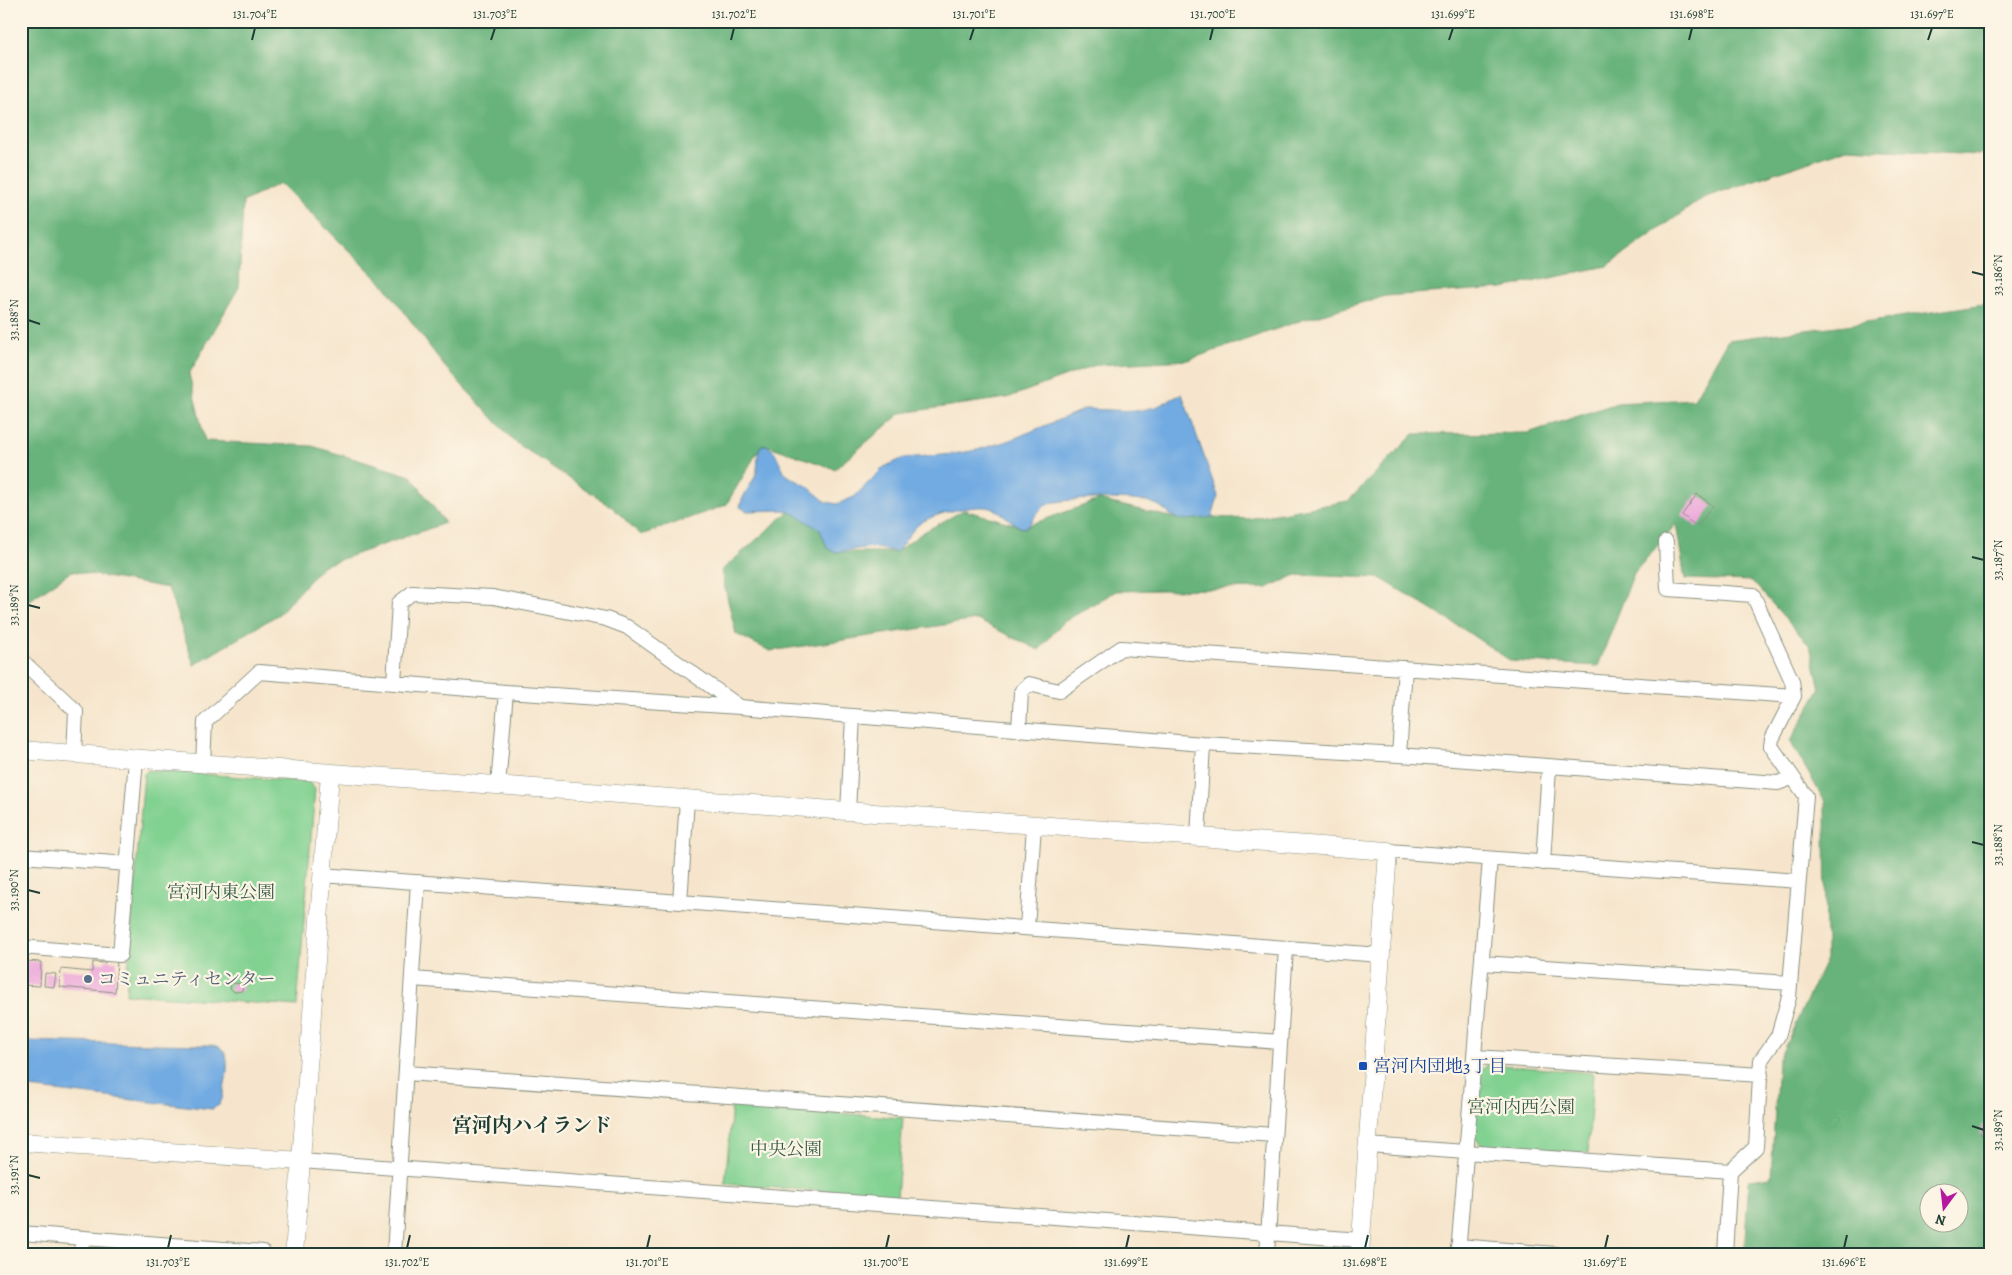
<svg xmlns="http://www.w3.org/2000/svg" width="2012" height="1275" font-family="Alegreya,'Noto Serif JP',serif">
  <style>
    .green { fill: #81d191; stroke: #508762 }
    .forest { fill: #68b37b; stroke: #447858; fill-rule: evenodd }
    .water { fill: #72abe2; stroke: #48748b }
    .building { fill: #eca6da }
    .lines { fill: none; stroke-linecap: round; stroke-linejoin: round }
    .minor-casing { stroke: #8a9180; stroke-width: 16 }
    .tertiary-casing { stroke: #8a9180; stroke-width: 19 }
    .minor { stroke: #fff; stroke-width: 14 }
    .tertiary { stroke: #fff; stroke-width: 18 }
    .ticks { fill: none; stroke: #1f3d34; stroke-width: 2 }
    .service-dot { fill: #5c6f8a; stroke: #fcf5e5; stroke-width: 2 }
    .transit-dot { fill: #1a4fb4; stroke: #fcf5e5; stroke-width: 2 }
    .labels { text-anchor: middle; stroke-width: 4.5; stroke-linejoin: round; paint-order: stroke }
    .park-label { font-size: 18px; fill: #335b47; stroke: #fcf5e5 }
    .service-label { font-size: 18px; fill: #4e5e75; stroke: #fcf5e5; text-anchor: start }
    .transit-label { font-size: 18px; fill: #164399; stroke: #fcf5e5; text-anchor: start }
    .quarter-label { font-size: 20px; font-weight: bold; fill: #1f3d34; stroke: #fcf5e5 }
    .neatline { fill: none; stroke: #1f3d34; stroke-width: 2 }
    .ticks-label { font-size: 12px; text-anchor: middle; fill: #1f3d34 }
  </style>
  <rect width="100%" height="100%" fill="#fcf5e5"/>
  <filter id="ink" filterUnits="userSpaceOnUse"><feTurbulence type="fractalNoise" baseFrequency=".02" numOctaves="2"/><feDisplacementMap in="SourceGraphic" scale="10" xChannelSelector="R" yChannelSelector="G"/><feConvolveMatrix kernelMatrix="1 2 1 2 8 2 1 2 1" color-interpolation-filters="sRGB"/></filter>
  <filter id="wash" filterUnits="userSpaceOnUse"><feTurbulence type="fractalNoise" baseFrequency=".0096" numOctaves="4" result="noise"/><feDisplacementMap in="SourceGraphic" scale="20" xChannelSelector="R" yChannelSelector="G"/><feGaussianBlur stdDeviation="1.12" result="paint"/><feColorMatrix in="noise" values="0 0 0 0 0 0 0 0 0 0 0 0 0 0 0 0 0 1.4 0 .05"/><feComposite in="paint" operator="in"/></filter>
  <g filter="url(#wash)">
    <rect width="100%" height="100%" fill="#f6e5cc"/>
    <path class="green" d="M148 770 309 782 315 789 297 1006 126 994 144 774Z
      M1489 1064 1593 1073 1588 1153 1481 1145 1473 1135 1480 1071Z
      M732 1105 903 1118 897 1197 725 1184Z"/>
    <path class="forest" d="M21 21H1991V149L1979 155 1847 148 1703 198 1607 266 1503 288 1385 296 1305 319 1188 360 1096 365 1007 398 901 413 835 469 766 445 761 446 726 505 641 535 612 507 515 442 445 367 385 286 280 183 243 202 239 287 189 374 205 441 312 446 411 476 445 523 322 566 279 614 194 665 168 588 72 571 21 606Z
      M1991 303V1254H1744L1749 1180 1771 1177 1778 1061 1826 959 1825 802 1790 741 1820 689 1810 646 1752 581 1685 579 1676 524 1634 573 1598 666 1511 661 1460 627 1380 578 1296 575 1267 588 1116 591 1062 623 1039 650 977 620 770 651 736 634 721 571 789 511 801 517 820 530 828 549 836 552H896L922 533 964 510 1014 524 1021 528H1026L1029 525 1099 500 1178 519 1212 517 1248 519 1348 501 1414 434 1528 433 1617 403 1694 399 1728 340 1853 324ZM1930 1192H1960V1222H1930Z"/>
    <path class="water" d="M1182 394 1218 496 1212 517C1204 518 1184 521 1178 519 1169 516 1164 507 1155 504 1137 497 1070 498 1051 503 1034 509 1035 524 1023 528 1012 524 1005 514 994 509 979 502 930 514 918 525 910 532 904 543 896 552L871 547 836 552 828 549 820 530 795 514 784 510 747 511 740 507C742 495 752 485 756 474 759 465 756 453 761 446L766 445 774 451 785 473 790 477 807 486 826 502 837 504 854 497 884 467 904 458 954 454 977 450 1008 441 1085 409 1137 411 1156 407Z
      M21 1041 200 1045C205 1045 212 1045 217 1046 235 1053 224 1085 222 1099L219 1105 212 1109 21 1087Z"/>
    <g id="blocks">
      <path class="building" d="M1697 494 1713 506 1697 527 1682 515Z
        M21 958H25V961L41 962 40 986 21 985Z
        M105 960 117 961 115 992 60 987 61 969 92 972 93 962 105 963Z
        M45 973 56 974 54 987 44 986Z
        M231 983 243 984 242 991 234 992 230 988Z
        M1983 1124 1991 1127 1989 1137 1980 1134Z"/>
    </g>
  </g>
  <g filter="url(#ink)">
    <use href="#blocks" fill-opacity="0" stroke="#8a9180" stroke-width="1"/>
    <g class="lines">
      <g class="minor-casing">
        <path id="minor" d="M1666 542 1668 589 1753 595 1792 681 1794 696 1772 739 1771 746 1806 796 1789 997 1778 1036 1761 1060 1756 1147 1730 1171 1725 1254
          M21 660 76 711 74 754
          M394 683 399 603 412 593 493 597 606 619 627 627 740 707
          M1019 730 1021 692 1029 684 1059 691 1121 648 1794 696
          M1399 755 1405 668
          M203 764 205 722 259 672 506 692 740 707 1203 744 1399 755 1778 783 1792 778
          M498 786 506 692
          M848 811 853 717
          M1198 837 1203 744
          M1388 851 1798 881
          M21 856 128 864
          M1543 863 1549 767
          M322 875 1381 955
          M680 902 687 800
          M1027 928 1034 825
          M21 947 120 955 136 759
          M1482 963 1790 983
          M412 979 1280 1042
          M1475 1057 1761 1075
          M406 1073 1274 1135
          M1368 1145 1730 1171
          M301 1161 1361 1240
          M21 1233 263 1252V1254
          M1458 1246 1555 1254
          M81 1254 82 1238
          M394 1254 418 882
          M1267 1254 1286 948
          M1458 1254 1490 859"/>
      </g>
      <g class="tertiary-casing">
        <path id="tertiary" d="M21 750 1388 851 1360 1254
          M21 1142 301 1161
          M294 1254 330 773"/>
      </g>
      <use href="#minor" class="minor"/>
      <use href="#tertiary" class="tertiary"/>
    </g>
  </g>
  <path class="ticks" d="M252 40 255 28M491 40 495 28M731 40 734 28M970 40 974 28M1210 40 1213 28M1449 40 1453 28M1689 40 1692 28M1928 40 1932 28M1972 272 1984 275M28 320 40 324M1972 557 1984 560M28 605 40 608M1972 842 1984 845M28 890 40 893M1972 1126 1984 1130M28 1175 40 1178M168 1248 171 1235M407 1248 410 1235M647 1248 650 1235M886 1248 889 1235M1126 1248 1129 1235M1365 1248 1368 1235M1605 1248 1608 1235M1844 1248 1847 1235"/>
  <circle class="service-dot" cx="88" cy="979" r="5"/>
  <rect class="transit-dot" x="1358" y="1061" width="10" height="10" rx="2.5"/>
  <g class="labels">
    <g class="park-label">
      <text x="221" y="898">宮河内東公園</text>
      <text x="1521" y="1113">宮河内西公園</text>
      <text x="786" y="1155">中央公園</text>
    </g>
    <g class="service-label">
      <text x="98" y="985">コミュニティセンター</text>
    </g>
    <g class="transit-label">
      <text x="1373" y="1072">宮河内団地3丁目</text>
    </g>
    <g class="quarter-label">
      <text x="532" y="1132">宮河内ハイランド</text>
    </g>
  </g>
  <rect width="2012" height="1275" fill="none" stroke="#fcf5e5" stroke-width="55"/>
  <g transform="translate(1944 1208) rotate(195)"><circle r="24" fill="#fcf5e5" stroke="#a4ab9e"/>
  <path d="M0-4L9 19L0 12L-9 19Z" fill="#b5179e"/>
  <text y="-8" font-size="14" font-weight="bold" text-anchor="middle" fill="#1f3d34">N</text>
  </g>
  <rect x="28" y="28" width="1956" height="1220" class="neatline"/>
  <g class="ticks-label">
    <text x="255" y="18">131.704°E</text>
    <text x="495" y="18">131.703°E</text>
    <text x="734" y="18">131.702°E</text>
    <text x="974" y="18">131.701°E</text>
    <text x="1213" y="18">131.700°E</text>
    <text x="1453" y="18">131.699°E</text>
    <text x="1692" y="18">131.698°E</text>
    <text x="1932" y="18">131.697°E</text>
    <text transform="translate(1998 275) rotate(-90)" y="4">33.186°N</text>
    <text transform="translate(14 320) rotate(-90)" y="4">33.188°N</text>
    <text transform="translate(1998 560) rotate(-90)" y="4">33.187°N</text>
    <text transform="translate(14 605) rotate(-90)" y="4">33.189°N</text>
    <text transform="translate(1998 845) rotate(-90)" y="4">33.188°N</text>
    <text transform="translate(14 890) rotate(-90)" y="4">33.190°N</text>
    <text transform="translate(1998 1130) rotate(-90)" y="4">33.189°N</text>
    <text transform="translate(14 1175) rotate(-90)" y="4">33.191°N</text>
    <text x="168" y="1266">131.703°E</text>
    <text x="407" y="1266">131.702°E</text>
    <text x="647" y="1266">131.701°E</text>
    <text x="886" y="1266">131.700°E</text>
    <text x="1126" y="1266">131.699°E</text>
    <text x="1365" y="1266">131.698°E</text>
    <text x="1605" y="1266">131.697°E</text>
    <text x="1844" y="1266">131.696°E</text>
  </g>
</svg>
